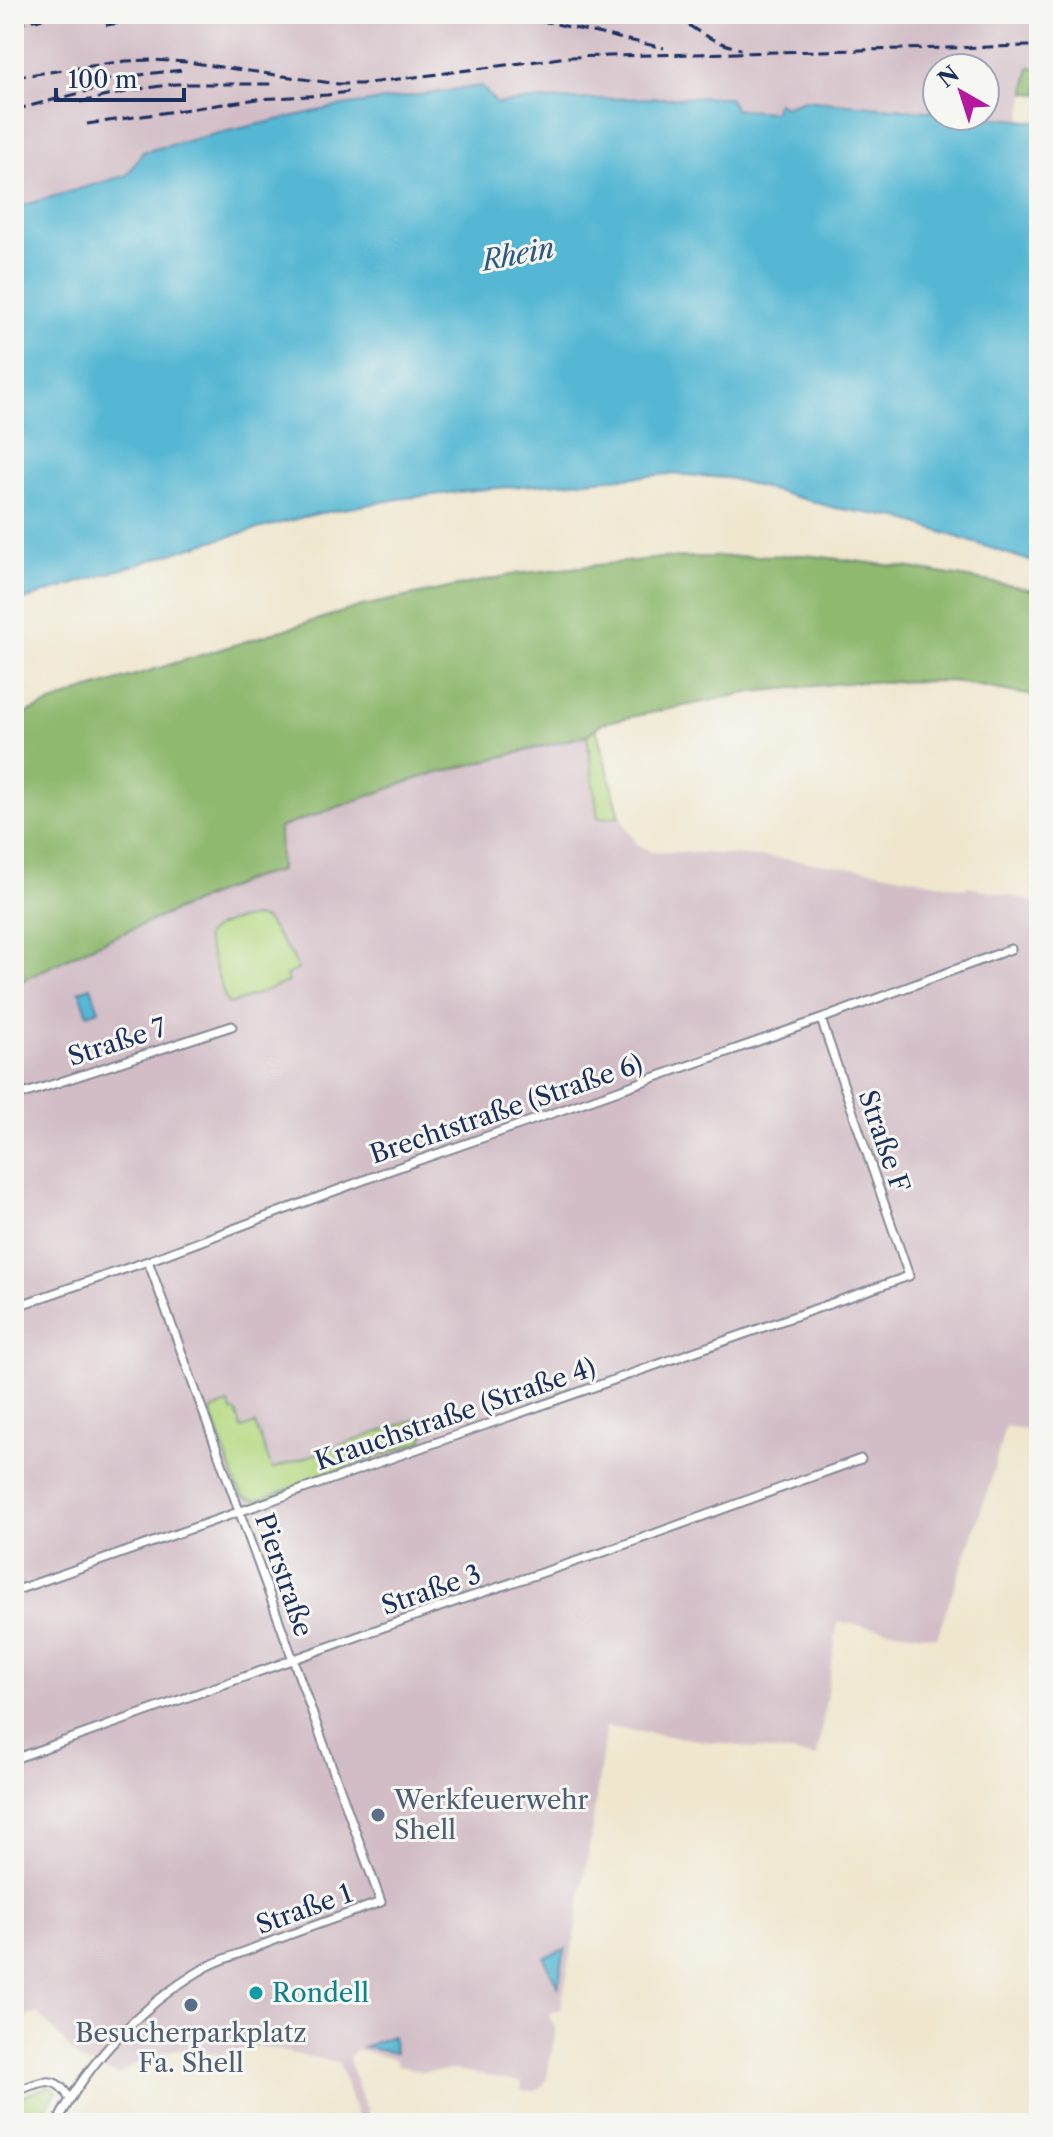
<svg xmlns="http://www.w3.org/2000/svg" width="1053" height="2137" font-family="'Libre Caslon Text',serif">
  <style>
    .industrial { fill: #d2bdc6 }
    .green { fill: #b6d982; stroke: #688470; stroke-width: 2 }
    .forest { fill: #90b970; stroke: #567467; stroke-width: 2 }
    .water { fill: #55b7d3; stroke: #387398; stroke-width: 2 }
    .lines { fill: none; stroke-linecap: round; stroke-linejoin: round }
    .street-casing { stroke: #858a96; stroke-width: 11 }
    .street { stroke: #fff; stroke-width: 7 }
    .rail { stroke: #1b2f5e; stroke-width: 3; stroke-dasharray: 12 6; stroke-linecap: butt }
    .service-dot { fill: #5c6f8a; stroke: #f6f6f2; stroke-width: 3 }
    .culture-dot { fill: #0f9aa8; stroke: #f6f6f2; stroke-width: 3 }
    .labels { text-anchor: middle; stroke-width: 6; stroke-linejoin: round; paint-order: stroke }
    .street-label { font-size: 26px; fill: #1b2f5e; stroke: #f6f6f2 }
    .service-label { font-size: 26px; fill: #4e5e75; stroke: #f6f6f2; text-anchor: start }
    .culture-label { font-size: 26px; fill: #0d838f; stroke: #f6f6f2; text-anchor: start }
    .water-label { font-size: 28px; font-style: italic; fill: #2c5881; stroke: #f6f6f2 }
  </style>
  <rect width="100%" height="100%" fill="#f6f6f2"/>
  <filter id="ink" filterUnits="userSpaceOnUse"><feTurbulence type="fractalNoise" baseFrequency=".0125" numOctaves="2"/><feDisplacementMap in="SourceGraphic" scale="16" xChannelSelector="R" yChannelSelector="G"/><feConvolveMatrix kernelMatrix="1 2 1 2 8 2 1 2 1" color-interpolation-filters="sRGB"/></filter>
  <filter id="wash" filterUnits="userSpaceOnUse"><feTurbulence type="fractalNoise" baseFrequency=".006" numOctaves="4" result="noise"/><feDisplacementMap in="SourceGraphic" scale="32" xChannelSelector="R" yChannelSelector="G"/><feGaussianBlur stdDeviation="1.8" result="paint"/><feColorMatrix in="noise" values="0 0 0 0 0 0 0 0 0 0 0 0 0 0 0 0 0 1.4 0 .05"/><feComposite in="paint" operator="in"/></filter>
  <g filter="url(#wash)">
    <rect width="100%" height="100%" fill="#efe6cd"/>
    <path class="industrial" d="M14 14H1039V68H1029L1021 120 977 116H985V68H937V112L804 100 774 112 735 109 728 97 531 100 497 104 335 107 215 134 143 152 127 175 14 208Z
      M587 735 598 818 620 816 637 844 651 852H690L786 859 872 870 966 889 967 886 1039 903V1432L1005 1426 990 1484 937 1637 838 1622 817 1757 606 1727 588 1855 573 1945 560 2009 550 2013V2019L556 2029 546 2081 541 2088 534 2091 521 2090 522 2082 457 2070 424 2072 396 2064 395 2059 355 2050 349 2057 351 2067 371 2123H359L339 2063 257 2046 227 2055 174 2049 146 2058 119 2075 81 2062 38 2013 14 2021V985L88 948 251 878 280 871 279 828 419 778Z"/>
    <path class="green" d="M596 728 620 816 598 818 587 735Z
      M254 917 266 920 294 959 298 970 286 975 288 982 234 1003H227L205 937C214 924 239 919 254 917Z
      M229 1404 232 1412H236L242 1429 255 1424 272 1469 420 1418 426 1430 422 1441 258 1500C247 1500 242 1496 237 1486L211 1413 213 1409Z
      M48 2086 57 2091 42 2114 40 2123H20L14 2108V2100Z"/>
    <path class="forest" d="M1029 67 1039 68V94L1026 93Z
      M806 555 910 568 1025 588 1039 592V697L951 681 855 682 752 692 602 723 587 735 419 778 279 828 280 871 251 878 88 948 14 985V718L80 692 362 606 516 574 661 558Z"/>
    <path class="water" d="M481 86 497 104 531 100 729 97 735 109 773 112 777 102 784 107 804 100 937 112V116H977L1039 122V564L899 518 835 508 728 478 671 474 475 490 398 499 316 514 212 541 14 603V208L127 175 143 152 215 134 335 107Z
      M91 987 99 1010 88 1014 79 991Z
      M565 1949 558 1987 544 1957Z
      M392 2036 395 2053 363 2047Z"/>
  </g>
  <g filter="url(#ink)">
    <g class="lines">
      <g class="street-casing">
        <path id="street" d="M14 1097 232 1026
          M14 1307 148 1261 388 1171 821 1019 1011 949
          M14 1591 909 1276 821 1019
          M14 1759 457 1601 604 1552 861 1459
          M14 2092C37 2084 55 2071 69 2098
          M57 2123C89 2060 142 2005 203 1969 218 1960 237 1955 254 1948 296 1932 338 1917 381 1902 303 1688 227 1474 148 1261"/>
      </g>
      <use href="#street" class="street"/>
      <path class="rail" d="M522 14 547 22 664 48
        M675 14C694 31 715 43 741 49
        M14 23 74 14
        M106 25 187 14
        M14 77 126 61 153 60 187 62 338 84H361L568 57 1030 46
        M80 84 154 73 183 70
        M80 102 139 89 176 84H274
        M14 110 92 90
        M87 124 258 99 327 95 348 92"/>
    </g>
  </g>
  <g class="service-dot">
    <circle cx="378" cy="1815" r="8"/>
    <circle cx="191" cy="2005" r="8"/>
  </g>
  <circle class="culture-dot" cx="256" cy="1993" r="8"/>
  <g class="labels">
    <g class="street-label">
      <text transform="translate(117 1042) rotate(-18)" y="9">Straße 7</text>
      <text transform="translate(506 1109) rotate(-19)" y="9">Brechtstraße (Straße 6)</text>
      <text transform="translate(884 1141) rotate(71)" y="9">Straße F</text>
      <text transform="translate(455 1414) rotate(-19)" y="9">Krauchstraße (Straße 4)</text>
      <text transform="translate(284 1575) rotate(71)" y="9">Pierstraße</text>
      <text transform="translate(431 1590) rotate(-19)" y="9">Straße 3</text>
      <text transform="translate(304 1909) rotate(-20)" y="9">Straße 1</text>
    </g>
    <g class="service-label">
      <text x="394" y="1809">Werkfeuerwehr<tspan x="394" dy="30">Shell</tspan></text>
      <text x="191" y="2042" text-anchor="middle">Besucherparkplatz<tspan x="191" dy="30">Fa. Shell</tspan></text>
    </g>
    <g class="culture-label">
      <text x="272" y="2002">Rondell</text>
    </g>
    <g class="water-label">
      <text transform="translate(518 254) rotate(-11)" y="10">Rhein</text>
    </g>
  </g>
  <rect width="1053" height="2137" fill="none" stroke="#f6f6f2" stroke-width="48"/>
  <g transform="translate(961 92) rotate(321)"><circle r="38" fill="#f6f6f2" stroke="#9ea6b7" stroke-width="2"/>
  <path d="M0-6L14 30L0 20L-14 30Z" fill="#b5179e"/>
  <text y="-12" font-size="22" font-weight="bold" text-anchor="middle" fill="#1b2f5e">N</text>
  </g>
  <path d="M56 88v12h128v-12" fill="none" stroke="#1b2f5e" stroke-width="4"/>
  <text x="68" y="88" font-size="24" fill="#1b2f5e" stroke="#f6f6f2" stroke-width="6" paint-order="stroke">100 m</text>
</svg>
